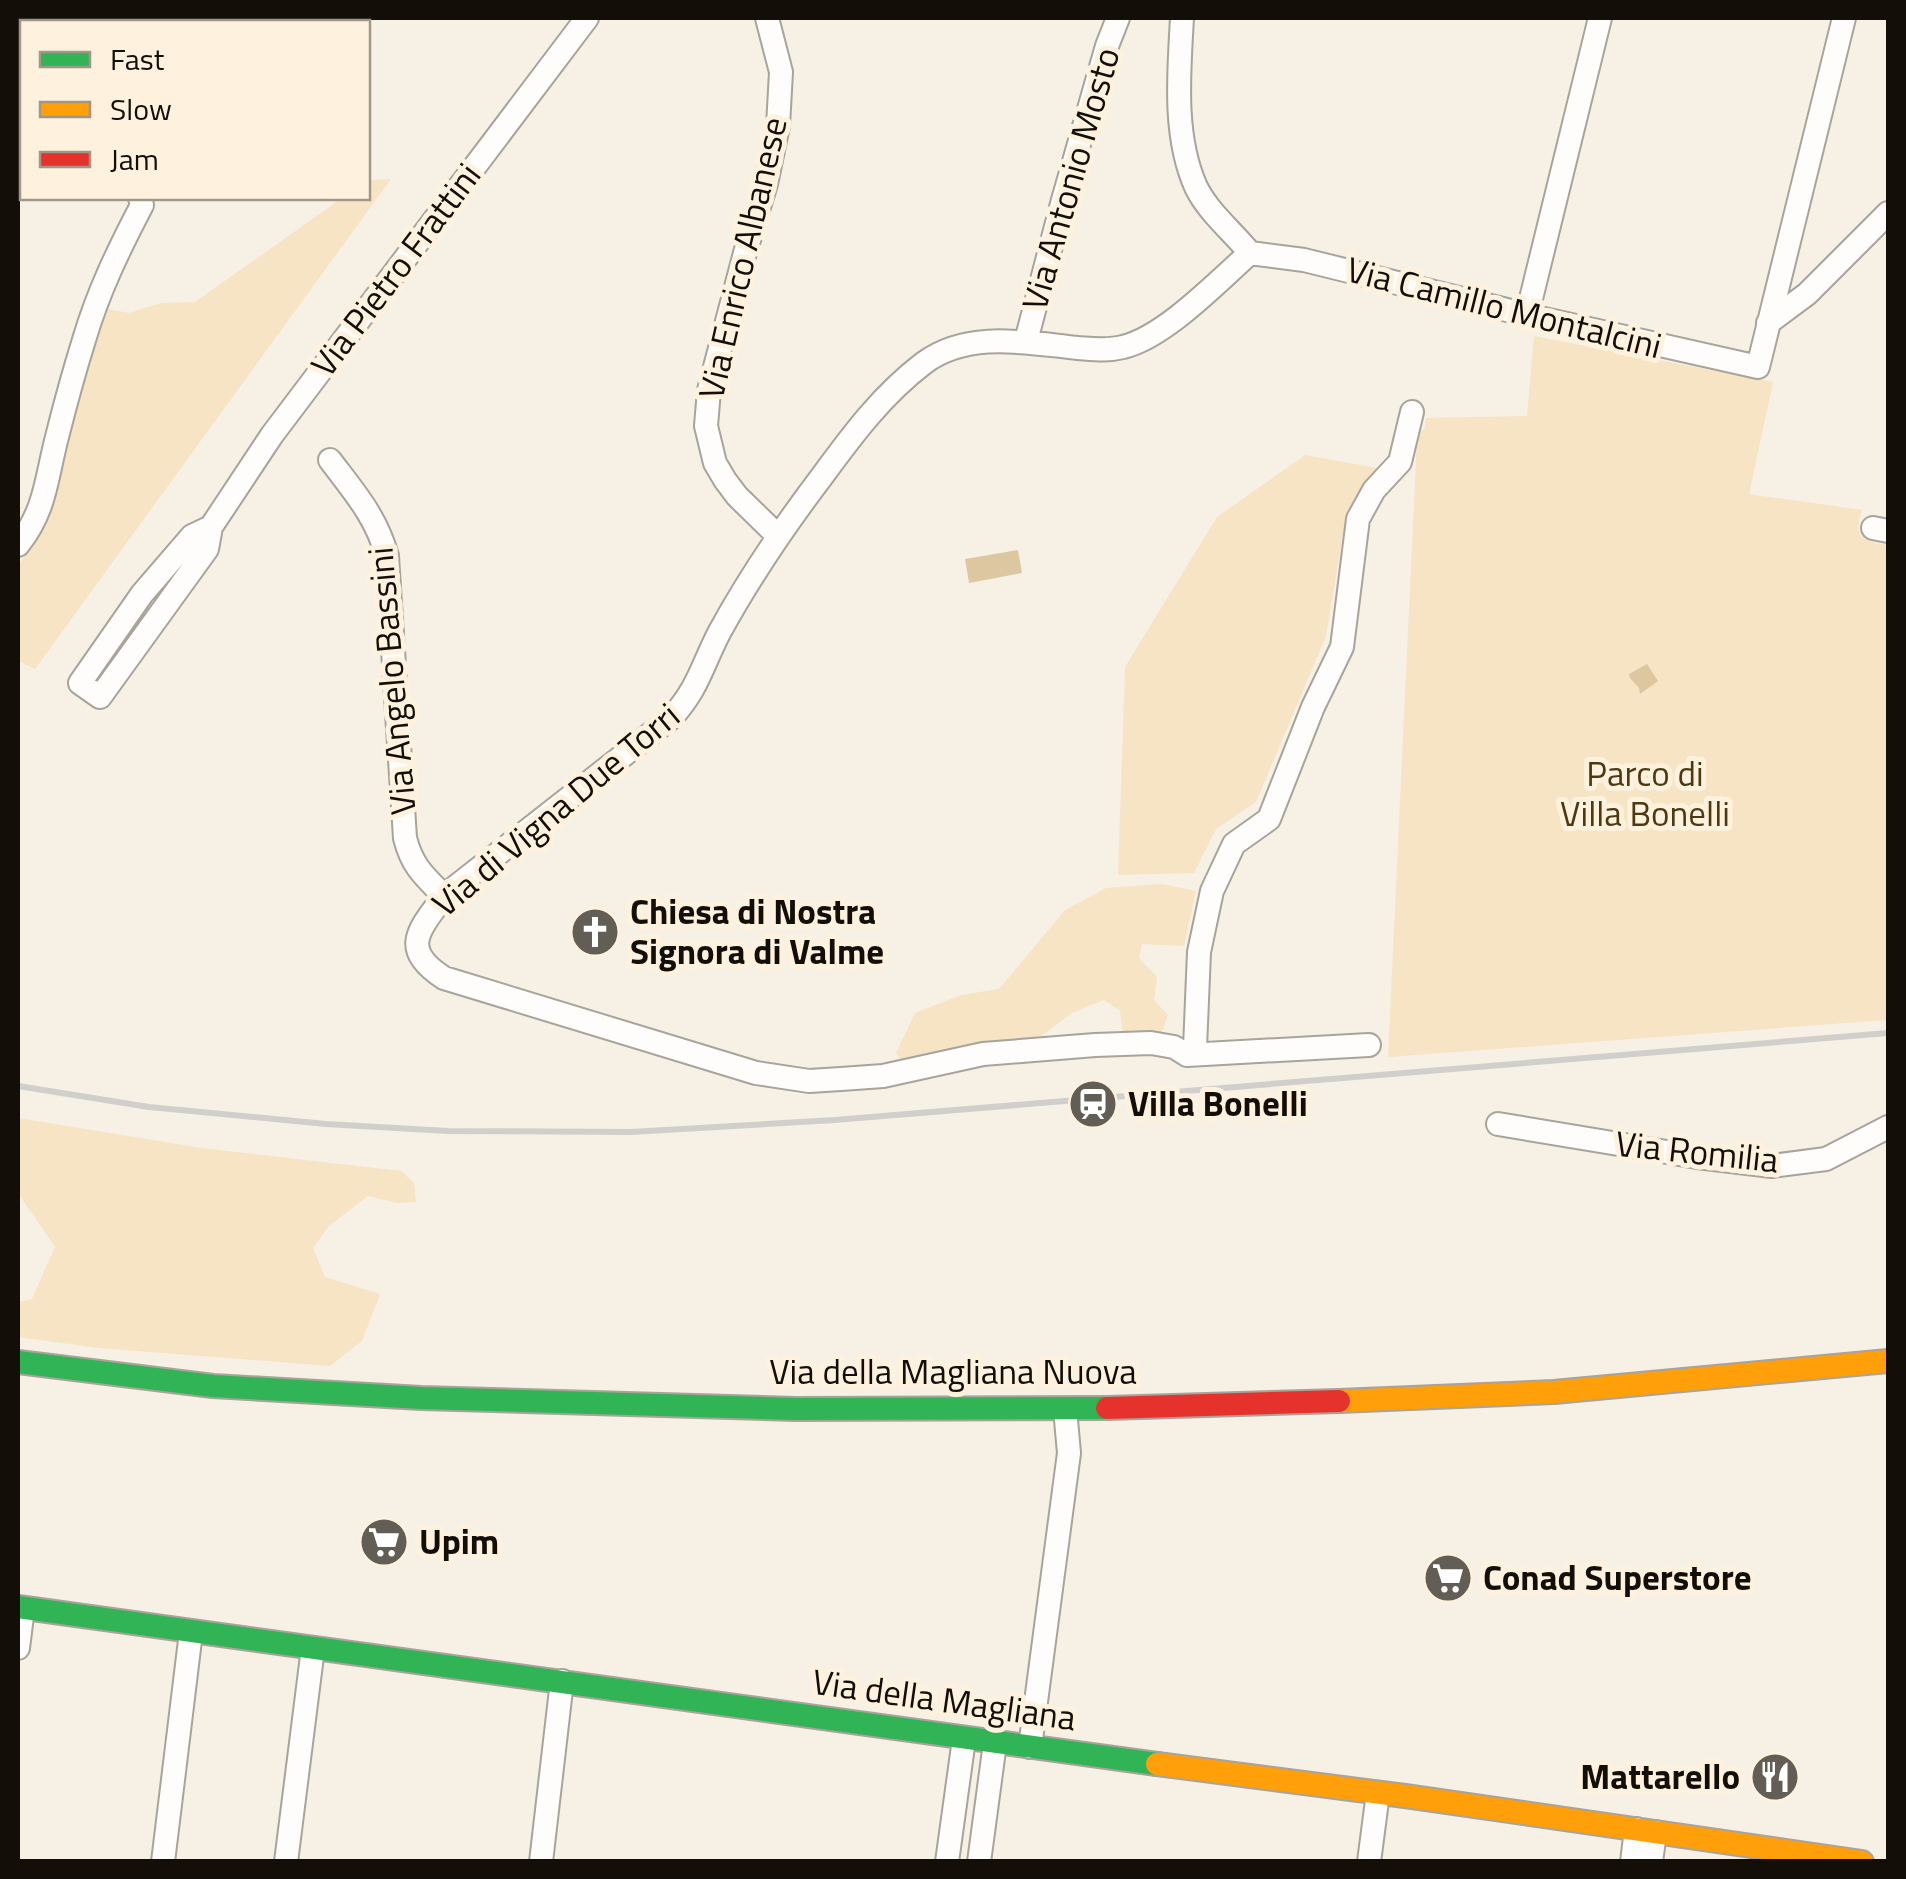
<svg xmlns="http://www.w3.org/2000/svg" width="1906" height="1879" font-family="'Titillium Web',sans-serif">
  <style>
    .green { fill: #f6e4c5 }
    .water { fill: #ddc7a1 }
    .lines { fill: none; stroke-linecap: round; stroke-linejoin: round }
    .street-casing { stroke: #a8a39b; stroke-width: 26 }
    .fast-casing { stroke: #a8a39b; stroke-width: 26 }
    .slow-casing { stroke: #a8a39b; stroke-width: 26 }
    .jam-casing { stroke: #a8a39b; stroke-width: 26 }
    .street { stroke: #fefdfb; stroke-width: 22 }
    .fast { stroke: #30b455; stroke-width: 22 }
    .slow { stroke: #ff9f0a; stroke-width: 22 }
    .jam { stroke: #e5322d; stroke-width: 22 }
    .rail { stroke: #d1cfcc; stroke-width: 6 }
    .labels { text-anchor: middle; stroke-width: 10; stroke-linejoin: round; paint-order: stroke }
    .street-label { font-size: 35px; fill: #130f08; stroke: #fef2de }
    .park-label { font-size: 35px; fill: #4d3810; stroke: #fef2de }
    .poi-label { font-size: 35px; font-weight: bold; fill: #130f08; stroke: #fef2de; text-anchor: start }
  </style>
  <rect width="100%" height="100%" fill="#f7f0e5"/>
  <path class="green" d="M391 179 35 669 18 661V566L42 529 88 351 108 309 129 313 161 303 195 302 342 198H368V180Z
    M1534 336 1773 382 1749 494 1862 510C1852 537 1863 542 1888 545V998L1887 1020 1388 1057 1417 439 1425 427 1426 418 1527 416Z
    M1305 455 1377 468 1347 511 1326 636 1256 802 1216 829 1194 873 1118 875 1125 667 1217 517Z
    M1162 884 1196 891 1184 946 1142 944 1139 958 1157 977 1154 1000 1168 1015 1162 1032 1123 1036 1120 1011 1104 1000 1072 1013 1040 1037 905 1066 896 1053 915 1013 961 995 999 989 1065 910 1106 888Z
    M18 1118 202 1148 401 1171 414 1183 416 1202 397 1203 368 1196 329 1226 313 1248 325 1277 380 1294 362 1341 330 1366 98 1348 18 1337V1302L32 1299 55 1247 18 1193Z"/>
  <path class="water" d="M1018 550 1022 573 969 583 965 559Z
    M1647 664 1658 681 1640 694 1639 688 1630 678 1629 674Z"/>
  <g class="lines">
    <g class="street-casing">
      <path id="street" d="M767 18 781 72 778 126 766 184 745 253 709 390 706 426 715 463 725 480 737 496 778 536
        M1182 18C1179 72 1173 136 1196 187 1208 212 1233 232 1250 253
        M18 113 22 105
        M1250 253C1217 282 1165 337 1123 347 1108 351 1093 349 1078 348 1028 343 968 330 924 363 883 394 853 434 823 475 785 525 749 578 719 633 702 666 698 689 671 718L444 896C419 930 399 949 444 978L756 1073 809 1081 841 1079 883 1076 983 1054 1095 1045 1151 1043 1174 1047 1187 1055 1369 1045
        M1250 253 1304 260 1527 315 1758 367 1844 18
        M1527 315 1600 18
        M1768 323 1807 294 1888 213
        M1026 341 1063 200 1107 46 1118 18
        M330 460C354 492 376 516 387 556L405 838C412 866 424 876 444 896
        M211 527 192 536 142 594 80 683 100 697 207 549 211 527 272 435 587 18
        M1873 528 1888 531
        M18 545C46 510 46 479 57 437 65 405 74 372 84 340 98 292 119 249 142 205L140 198
        M1187 1055 1195 1048 1199 952 1212 891 1234 844 1269 819 1313 707 1342 647 1358 519 1374 490 1400 462 1412 412
        M1498 1124 1697 1157 1772 1166 1826 1159 1888 1127
        M18 1648 23 1608
        M1030 1747 1069 1453 1065 1409
        M163 1862 191 1632
        M286 1862 313 1648
        M541 1862 562 1681
        M947 1862 964 1739
        M979 1862 995 1743
        M1369 1862 1378 1793
        M1632 1862 1636 1829
        M1651 1862 1655 1832"/>
    </g>
    <g class="fast-casing">
      <path id="fast" d="M18 1362 213 1386 421 1398 796 1409 1107 1408
        M18 1607 1157 1764"/>
    </g>
    <g class="slow-casing">
      <path id="slow" d="M1339 1401 1554 1392 1888 1361
        M1157 1764 1405 1796 1862 1862"/>
    </g>
    <g class="jam-casing">
      <path id="jam" d="M1107 1408 1339 1401"/>
    </g>
    <use href="#street" class="street"/>
    <use href="#fast" class="fast"/>
    <use href="#slow" class="slow"/>
    <use href="#jam" class="jam"/>
    <path class="rail" d="M18 1086 149 1107 326 1124 448 1131 631 1132 835 1120 1888 1033"/>
  </g>
  <defs>
    <g id="church-disc" transform="scale(2.5)"><circle r="9.5" fill="#635e55" stroke="#fef2de"/><path d="M-1.2-6h2.4v3.5h3.3v2.4h-3.3V6h-2.4V-.1h-3.3v-2.4h3.3Z" fill="#fff"/></g>
    <g id="station-disc" transform="scale(2.5)"><circle r="9.5" fill="#635e55" stroke="#fef2de"/><path d="M-3-6H3Q5-6 5-4V2Q5 4 3 4L4.5 6H3L1.5 4h-3L-3 6H-4.5L-3 4Q-5 4-5 2V-4Q-5-6-3-6ZM-3.5-4v3h7v-3ZM-3.5 1v1.5H-2V1ZM2 1v1.5H3.5V1Z" fill="#fff"/></g>
    <g id="supermarket-disc" transform="scale(2.5)"><circle r="9.5" fill="#635e55" stroke="#fef2de"/><path d="M-6-5.5h2.5l.6 2H6L4.5 2H-2.5L-4.4-4H-6ZM-1.5 3.2a1.3 1.3 0 1 0 .1 0ZM3 3.2a1.3 1.3 0 1 0 .1 0Z" fill="#fff"/></g>
    <g id="restaurant-disc" transform="scale(2.5)"><circle r="9.5" fill="#635e55" stroke="#fef2de"/><path d="M-5-6h1v4h1v-4h1v4h1v-4h1v5L-1.5 .5V6h-2V.5L-5-1ZM5-6V6H3V1.5H1.5Q1.5-4 5-6Z" fill="#fff"/></g>
  </defs>
  <g fill-rule="evenodd">
    <use href="#church-disc" x="595" y="932"/>
    <use href="#station-disc" x="1093" y="1104"/>
    <use href="#supermarket-disc" x="384" y="1542"/>
    <use href="#supermarket-disc" x="1448" y="1578"/>
    <use href="#restaurant-disc" x="1775" y="1777"/>
  </g>
  <g class="labels">
    <g class="street-label">
      <text transform="translate(1071 179) rotate(-74)" y="12">Via Antonio Mosto</text>
      <text transform="translate(743 258) rotate(-77)" y="12">Via Enrico Albanese</text>
      <text transform="translate(396 270) rotate(-53)" y="12">Via Pietro Frattini</text>
      <text transform="translate(1504 308) rotate(14)" y="12">Via Camillo Montalcini</text>
      <text transform="translate(392 681) rotate(-95)" y="12">Via Angelo Bassini</text>
      <text transform="translate(556 810) rotate(-40)" y="12">Via di Vigna Due Torri</text>
      <text transform="translate(1697 1152) rotate(6)" y="12">Via Romilia</text>
      <text x="953" y="1384">Via della Magliana Nuova</text>
      <text transform="translate(944 1700) rotate(8)" y="12">Via della Magliana</text>
    </g>
    <g class="park-label">
      <text x="1645" y="786">Parco di<tspan x="1645" dy="40">Villa Bonelli</tspan></text>
    </g>
    <g class="poi-label">
      <text x="630" y="924">Chiesa di Nostra<tspan x="630" dy="40">Signora di Valme</tspan></text>
      <text x="1128" y="1116">Villa Bonelli</text>
      <text x="419" y="1554">Upim</text>
      <text x="1483" y="1590">Conad Superstore</text>
      <text x="1740" y="1789" text-anchor="end">Mattarello</text>
    </g>
  </g>
  <rect width="1906" height="1879" fill="none" stroke="#130f08" stroke-width="40"/>
  <rect x="20" y="20" width="350" height="180" fill="#fef2de" stroke="#a09788" stroke-width="2.5"/>
  <rect x="40" y="52" width="50" height="15" fill="#30b455" stroke="#a09788" stroke-width="2.5"/>
  <text x="110" y="70" font-size="30" fill="#130f08">Fast</text>
  <rect x="40" y="102" width="50" height="15" fill="#ff9f0a" stroke="#a09788" stroke-width="2.5"/>
  <text x="110" y="120" font-size="30" fill="#130f08">Slow</text>
  <rect x="40" y="152" width="50" height="15" fill="#e5322d" stroke="#a09788" stroke-width="2.5"/>
  <text x="110" y="170" font-size="30" fill="#130f08">Jam</text>
</svg>
